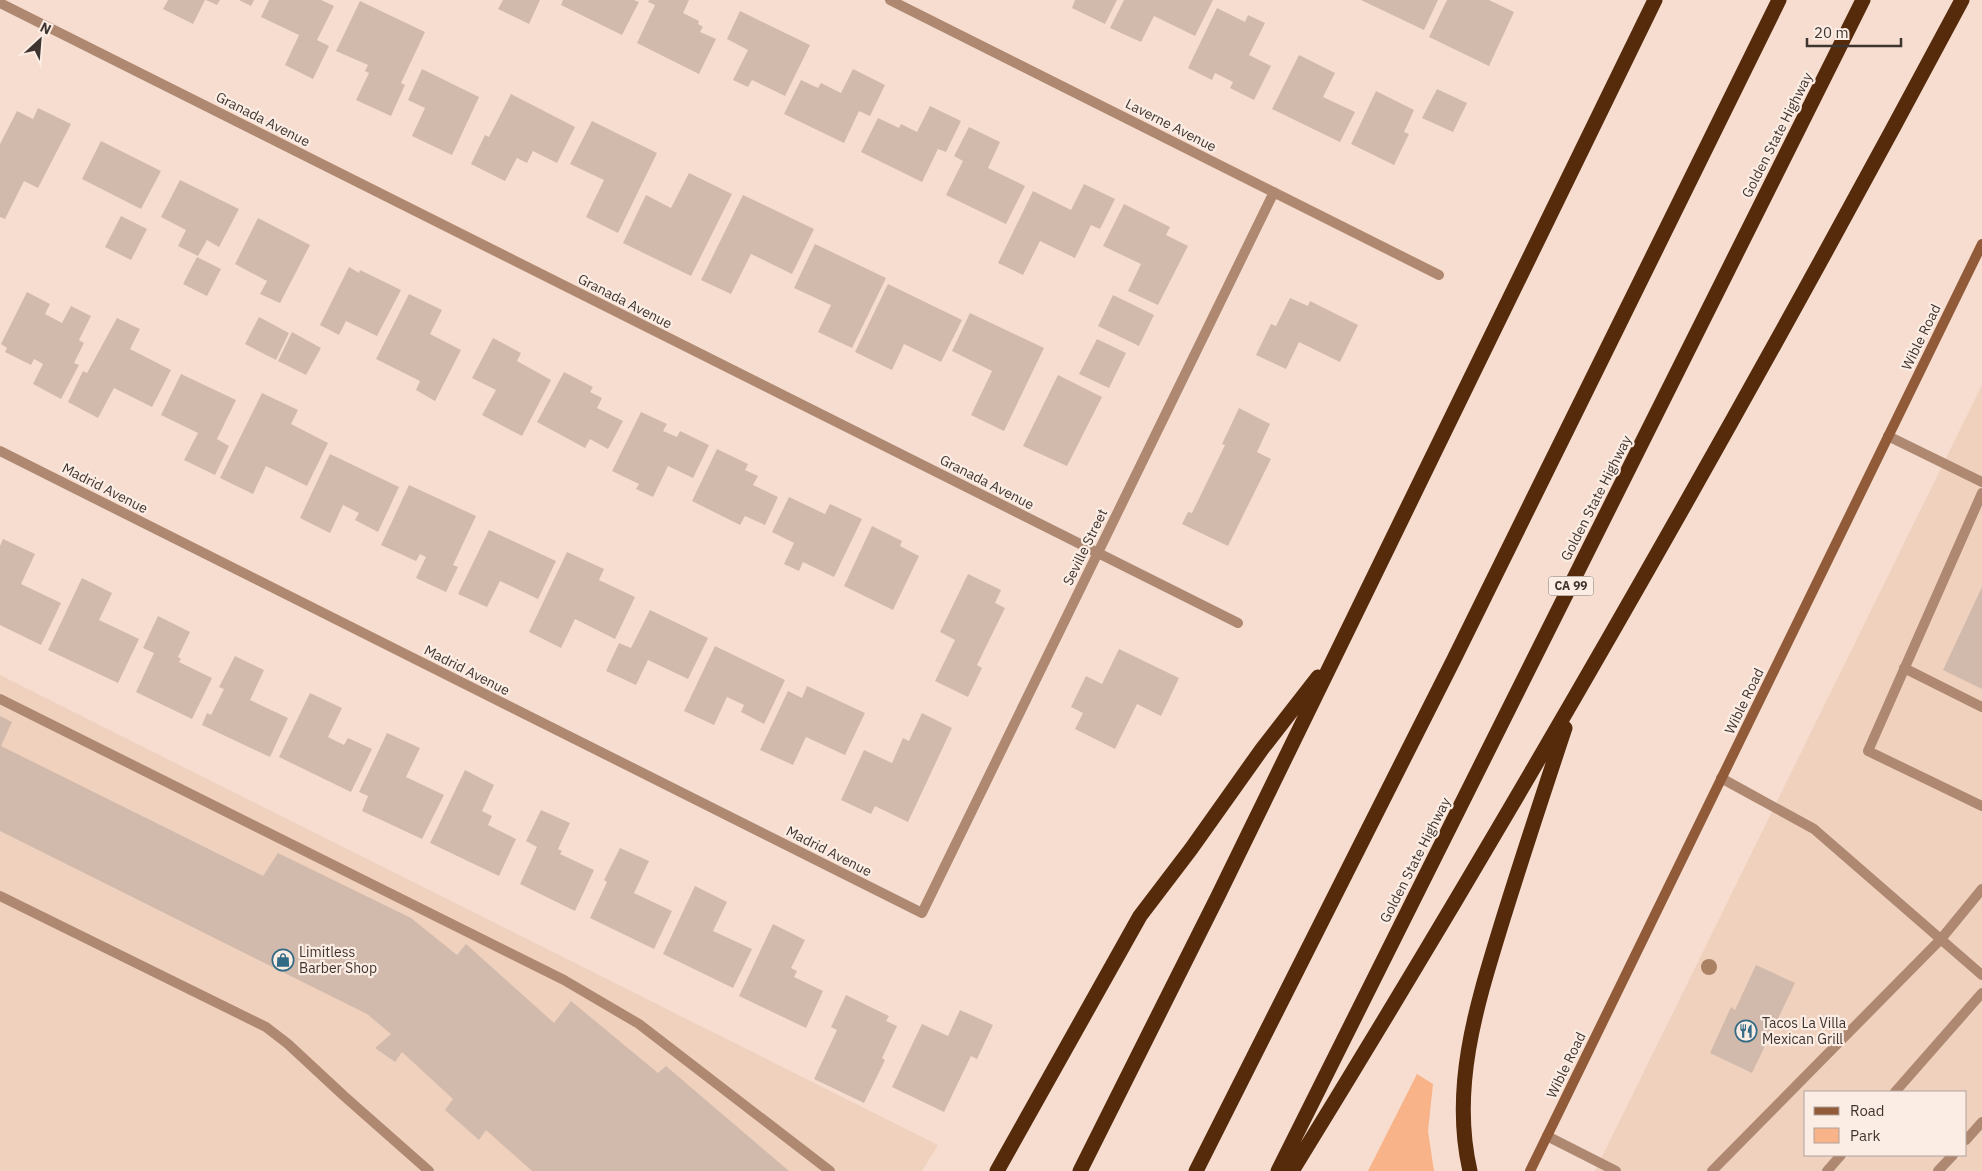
<svg xmlns="http://www.w3.org/2000/svg" width="1982" height="1171" font-family="'IBM Plex Sans',sans-serif">
  <style>
    .built { fill: #efd1be; fill-rule: evenodd }
    .green { fill: #f8b388 }
    .building { fill: #d1baac }
    .lines { fill: none; stroke-linecap: round; stroke-linejoin: round }
    .lane { stroke: #ae8871; stroke-width: 10 }
    .street { stroke: #ae8871; stroke-width: 10 }
    .secondary { stroke: #915b39; stroke-width: 10 }
    .highway { stroke: #562b0c; stroke-width: 15 }
    .tree { fill: #aa8163 }
    .labels { text-anchor: middle; stroke-width: 4.5; stroke-linejoin: round; paint-order: stroke }
    .shield { fill: #fcede4; stroke: #786c66; stroke-width: 1 }
    .shield-label { font-size: 12px; font-weight: bold; fill: #3f3530 }
    .street-label { font-size: 14px; fill: #3f3530; stroke: #fcede4 }
    .poi-label { font-size: 14px; fill: #3f3530; stroke: #fcede4; text-anchor: start }
  </style>
  <rect width="100%" height="100%" fill="#f6ddcf"/>
  <path class="built" d="M1982 385V1171H1595ZM1806 1092H1966V1155H1806Z
    M0 675 938 1145 922 1171H0Z"/>
  <path class="green" d="M1417 1074 1433 1084 1428 1131 1434 1171H1368Z"/>
  <path class="building" d="M168 0H205L193 24 163 9Z
    M206 0H220L217 5Z
    M239 0H254L251 6Z
    M269 0H321L334 6 317 40 329 46 313 79 285 65 299 35 261 17Z
    M503 0H540L529 24 498 9Z
    M563 0H634L639 2 622 35 561 5Z
    M649 0H689L683 13 699 21 698 24 703 27 700 32 716 39 699 74 637 43 655 5 648 2Z
    M1075 0H1117L1105 24 1072 8Z
    M1124 0H1213L1195 36 1154 16 1141 42 1110 28Z
    M1361 0H1438L1424 30Z
    M1447 0H1489L1514 12 1489 66 1429 37Z
    M360 1 425 32 401 83 405 85 391 116 356 100 369 73 365 71 368 65 336 51Z
    M1217 8 1245 22 1248 15 1265 23 1249 55 1271 66 1254 100 1230 88 1233 82 1215 73 1212 80 1188 68Z
    M740 11 810 45 785 96 752 80 748 87 733 80 748 50 727 39Z
    M1299 55 1335 73 1323 97 1355 112 1340 142 1272 109Z
    M422 69 479 97 452 155 412 136 425 108 408 100Z
    M853 69 885 85 870 116 859 111 844 143 784 114 801 80 818 88 821 83 841 93Z
    M1437 89 1467 103 1453 132 1422 118Z
    M1376 91 1414 110 1404 132 1409 134 1394 165 1351 144Z
    M511 94 575 127 557 163 533 151 527 163 517 158 505 181 471 164 485 135 489 137Z
    M930 106 961 121 946 152 938 149 922 182 861 152 878 118 899 128 901 124 917 132Z
    M38 108 71 124 38 188 24 181 5 219 0 217V144L17 111 33 119Z
    M592 121 657 153 618 233 586 217 604 180 570 164Z
    M969 127 1000 142 988 168 1025 186 1006 224 946 195 963 161 954 156Z
    M101 141 161 171 141 209 82 179Z
    M689 173 732 194 691 276 623 243 646 195 671 208Z
    M180 180 239 209 219 247 207 240 198 256 178 246 186 230 161 217Z
    M1084 184 1115 199 1100 229 1091 225 1075 258 1040 241 1023 275 998 263 1033 191 1071 210Z
    M743 195 814 229 792 274 751 254 731 294 701 280Z
    M1124 204 1170 227 1166 235 1188 246 1158 305 1128 291 1141 264 1103 246Z
    M121 216 147 229 131 260 105 247Z
    M258 218 310 245 280 303 260 294 267 281 235 264Z
    M815 244 886 278 852 348 818 332 831 305 794 288Z
    M197 257 221 269 207 296 183 284Z
    M349 267 359 273 360 270 401 290 377 336 346 321 339 335 320 325Z
    M888 284 962 320 941 362 904 344 892 370 855 352Z
    M27 292 50 304 45 314 62 323 71 306 91 316 79 340 84 343 74 363 79 365 61 399 33 384 43 364 34 359 31 365 5 352 7 348 1 344Z
    M409 294 442 310 430 334 461 350 435 401 416 390 420 381 376 359Z
    M1113 295 1154 315 1139 346 1098 326Z
    M1290 298 1308 306 1310 301 1358 325 1340 362 1299 342 1286 369 1256 355 1271 324 1276 326Z
    M970 313 1044 348 1004 431 971 415 992 371 952 351Z
    M259 317 289 333 276 360 245 344Z
    M117 318 140 329 130 349 171 370 152 407 114 388 98 418 68 402 83 371 87 373Z
    M292 332 321 348 306 375 278 361Z
    M493 338 521 353 517 361 551 380 522 436 482 415 496 390 472 378Z
    M1097 339 1126 353 1109 388 1079 374Z
    M564 372 593 387 590 392 602 398 597 408 623 421 608 449 590 439 585 448 537 422Z
    M181 374 236 400 217 439 229 446 215 475 184 460 198 433 161 415Z
    M1058 375 1102 397 1067 466 1023 446Z
    M262 393 298 410 291 424 328 443 307 486 266 466 253 494 220 478Z
    M1239 408 1270 424 1257 452 1271 459 1228 546 1182 524 1188 512 1192 513 1225 445 1222 444Z
    M641 412 667 424 663 431 677 437 680 431 709 445 693 478 668 466 653 497 636 489 639 484 612 471Z
    M717 449 748 464 745 470 758 476 753 485 778 497 765 525 745 516 740 525 692 501Z
    M330 454 399 487 378 532 355 520 359 513 343 505 330 533 300 518Z
    M409 485 476 516 453 565 458 567 446 592 416 578 426 557 420 554 416 561 381 545Z
    M789 497 825 514 830 504 862 519 834 577 803 562 799 571 784 564 794 543 772 532Z
    M872 526 902 541 900 546 919 556 893 610 844 586Z
    M489 530 556 561 538 599 500 581 487 607 458 594Z
    M3 539 35 554 21 584 61 603 41 645 0 625V546Z
    M567 552 604 569 599 580 635 597 615 639 575 619 561 648 529 632Z
    M968 574 1001 590 995 603 1005 608 977 665 982 668 968 697 935 681 955 640 940 632Z
    M82 578 112 593 99 620 139 639 118 683 48 650Z
    M1982 587V689L1943 670Z
    M650 610 708 638 688 679 648 660 636 685 606 671 619 643 631 648Z
    M158 616 190 632 178 657 181 659 179 662 212 678 192 719 136 692 154 653 143 648Z
    M715 646 785 680 764 724 741 712 744 705 727 697 714 725 684 711Z
    M1119 649 1179 678 1161 716 1137 704 1115 749 1075 729 1083 713 1071 707 1086 676 1102 684Z
    M235 656 264 670 250 700 288 718 270 757 202 725 207 713 211 715 224 689 219 687Z
    M807 686 865 713 845 755 806 737 793 765 760 750 788 691 802 698Z
    M310 693 342 708 328 737 344 745 348 738 372 749 351 792 279 757Z
    M922 713 952 728 908 822 875 806 871 814 841 800 864 750 892 763 903 738 909 741Z
    M0 716 12 722 1 746 263 876 278 853 411 918 457 955 466 944 554 1023 571 1001 658 1073 666 1066 789 1171H532L486 1130 479 1140 445 1110 453 1099 402 1052 395 1062 375 1048 391 1034 367 1014 0 831Z
    M387 733 420 748 406 777 444 795 422 839 362 811 368 796 359 792Z
    M465 770 494 785 482 811 492 816 488 825 516 839 499 876 430 843Z
    M541 810 570 823 558 849 562 851 560 854 594 870 575 911 520 884 537 847 526 841Z
    M620 848 649 861 634 893 672 911 654 949 590 918 607 882 604 880Z
    M695 886 727 902 713 931 752 949 733 988 663 954Z
    M773 924 805 940 791 968 797 971 794 977 823 991 806 1028 739 996Z
    M1756 965 1795 983 1752 1073 1710 1053 1731 1007 1735 1010Z
    M846 995 889 1016 886 1021 897 1026 882 1058 885 1060 864 1103 814 1079 837 1030 831 1027Z
    M960 1010 993 1025 977 1059 971 1056 944 1112 892 1087 922 1024 948 1036Z"/>
  <g class="lines">
    <path class="lane" d="M1888 436 1982 482
      M1982 493 1868 751 1982 806
      M1904 668 1982 707
      M0 699 564 980 639 1024 830 1171
      M1721 778 1814 829 1982 975
      M0 896 266 1027 288 1044 344 1096 429 1171
      M1895 1092 1982 993
      M1547 1136 1616 1171
      M1966 1140 1982 1122
      M1712 1171 1941 939 1982 889
      M1827 1171 1841 1155
      M1938 1171 1953 1155"/>
    <path class="street" d="M890 0 1439 275
      M0 3 1238 623
      M0 451 922 913 1274 192"/>
    <path class="secondary" d="M1530 1171 1982 244"/>
    <path class="highway" d="M997 1171 1140 916 1191 849 1262 749 1318 677
      M1080 1171 1218 896 1655 0
      M1196 1171 1454 659 1779 0
      M1278 1171 1863 0
      M1292 1171C1528 788 1750 397 1962 0
      M1470 1171C1450 1085 1478 1001 1503 919 1523 855 1544 791 1565 728"/>
  </g>
  <circle class="tree" cx="1709" cy="967" r="8"/>
  <defs>
    <g id="shop-ring" transform="scale(1.125)"><circle r="9.5" fill="#fcede4" stroke="#336a85" stroke-width="1.5"/><path d="M-5-2.5h2.3a2.7 3.5 0 0 1 5.4 0H5L5.5 6h-11ZM-1.5-2.5h3a1.5 2.3 0 0 0-3 0Z" fill="#336a85"/></g>
    <g id="restaurant-ring" transform="scale(1.125)"><circle r="9.5" fill="#fcede4" stroke="#336a85" stroke-width="1.5"/><path d="M-5-6h1v4h1v-4h1v4h1v-4h1v5L-1.5 .5V6h-2V.5L-5-1ZM5-6V6H3V1.5H1.5Q1.5-4 5-6Z" fill="#336a85"/></g>
  </defs>
  <g fill-rule="evenodd">
    <use href="#shop-ring" x="283" y="960"/>
    <use href="#restaurant-ring" x="1746" y="1031"/>
  </g>
  <g class="labels">
    <rect class="shield" x="1548.5" y="576.5" width="45" height="19" rx="4"/>
    <g class="shield-label">
      <text x="1571" y="590">CA 99</text>
    </g>
    <g class="street-label">
      <text transform="translate(263 119) rotate(27)" y="5">Granada Avenue</text>
      <text transform="translate(1171 125) rotate(27)" y="5">Laverne Avenue</text>
      <text transform="translate(1777 135) rotate(-63)" y="5">Golden State Highway</text>
      <text transform="translate(625 301) rotate(27)" y="5">Granada Avenue</text>
      <text transform="translate(1921 337) rotate(-64)" y="5">Wible Road</text>
      <text transform="translate(987 482) rotate(27)" y="5">Granada Avenue</text>
      <text transform="translate(105 488) rotate(27)" y="5">Madrid Avenue</text>
      <text transform="translate(1596 498) rotate(-63)" y="5">Golden State Highway</text>
      <text transform="translate(1085 547) rotate(-64)" y="5">Seville Street</text>
      <text transform="translate(467 670) rotate(27)" y="5">Madrid Avenue</text>
      <text transform="translate(1744 701) rotate(-64)" y="5">Wible Road</text>
      <text transform="translate(829 851) rotate(27)" y="5">Madrid Avenue</text>
      <text transform="translate(1415 860) rotate(-63)" y="5">Golden State Highway</text>
      <text transform="translate(1566 1065) rotate(-64)" y="5">Wible Road</text>
    </g>
    <g class="poi-label">
      <text x="299" y="957">Limitless<tspan x="299" dy="16">Barber Shop</tspan></text>
      <text x="1762" y="1028">Tacos La Villa<tspan x="1762" dy="16">Mexican Grill</tspan></text>
    </g>
  </g>
  <rect x="1804" y="1091" width="162" height="65" fill="#fcede4" stroke="#b0a39c"/>
  <rect x="1814" y="1107" width="25" height="8" fill="#915b39" stroke="#b0a39c"/>
  <text x="1850" y="1116" font-size="15" fill="#3f3530">Road</text>
  <rect x="1814" y="1128" width="25" height="15" fill="#f8b388" stroke="#b0a39c"/>
  <text x="1850" y="1141" font-size="15" fill="#3f3530">Park</text>
  <g transform="translate(40 40) rotate(26)" stroke="#fcede4" stroke-width="4" paint-order="stroke">
  <path d="M0-4L9 19L0 12L-9 19Z" fill="#3f3530"/>
  <text y="-8" font-size="14" font-weight="bold" text-anchor="middle" fill="#3f3530">N</text>
  </g>
  <path d="M1807 38v8h94v-8" fill="none" stroke="#3f3530" stroke-width="2.5"/>
  <text x="1814" y="38" font-size="15" fill="#3f3530" stroke="#fcede4" stroke-width="4" paint-order="stroke">20 m</text>
</svg>
